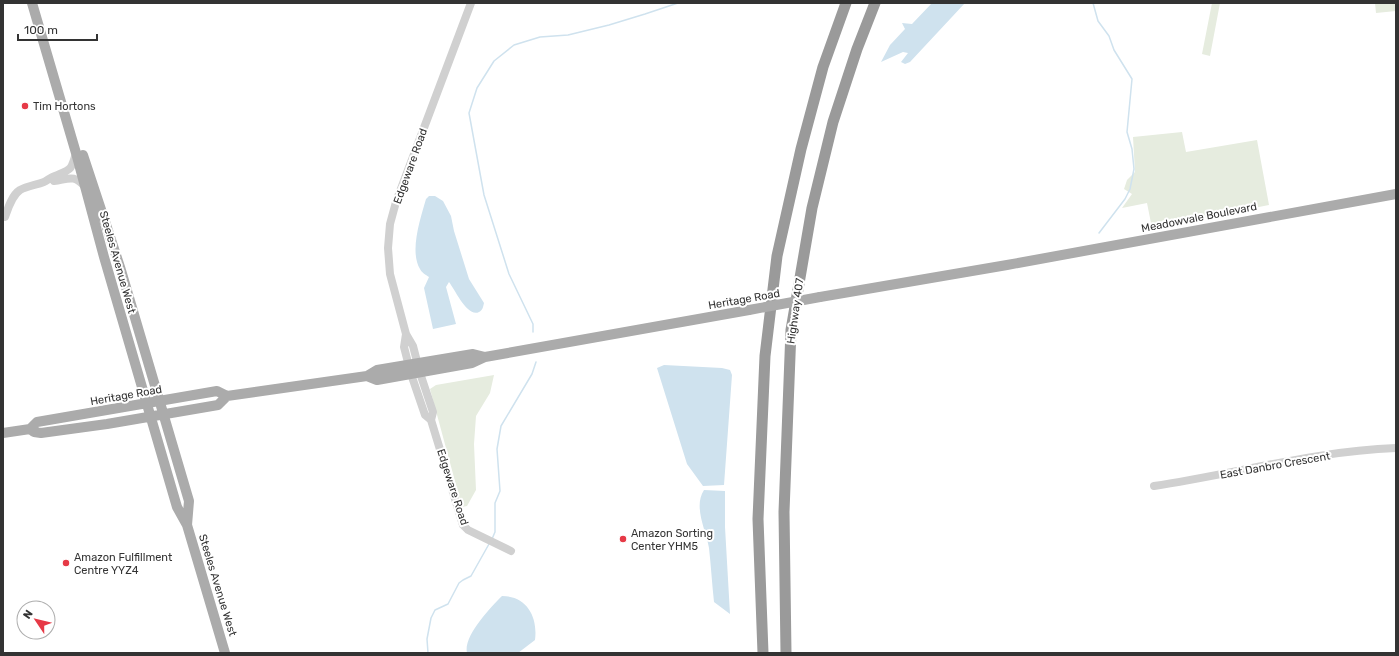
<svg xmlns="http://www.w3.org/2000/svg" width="1399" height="656" font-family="Rubik,sans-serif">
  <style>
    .green { fill: #e6ecdf }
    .water { fill: #cfe2ee }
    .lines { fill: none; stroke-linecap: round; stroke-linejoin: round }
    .stream { stroke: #cfe2ee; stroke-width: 1.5 }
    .minor { stroke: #d0d0d0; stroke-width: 8 }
    .major { stroke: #ababab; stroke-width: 10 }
    .highway { stroke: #9a9a9a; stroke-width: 11 }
    .major-bridge { stroke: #ababab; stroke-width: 10 }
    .poi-dot { fill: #e63946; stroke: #fff; stroke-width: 1.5 }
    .labels { text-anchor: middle; stroke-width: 4; stroke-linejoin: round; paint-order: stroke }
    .poi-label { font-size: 11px; fill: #333; stroke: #fff; text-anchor: start }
    .street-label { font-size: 11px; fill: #333; stroke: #fff }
  </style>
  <rect width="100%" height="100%" fill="#fff"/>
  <path class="green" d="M1212 3H1220L1210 56 1202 54Z
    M1375 3H1396V11L1376 13Z
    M1182 132 1186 152 1257 140 1269 205 1152 228 1147 203 1122 208 1132 194 1124 189 1127 180 1135 172 1133 137Z
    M494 375 490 393 476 416 474 444 476 490 467 506 462 507 430 389 436 385Z"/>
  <path class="water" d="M932 3H965L910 62 905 64 901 62 908 53 903 52 881 62 890 45 905 29 902 23 912 24Z
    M429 196H435L443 201 451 216 454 231 469 279 484 303C483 307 483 310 479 312 468 318 455 290 449 282L446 287 456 324 433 329 424 288 429 277C426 275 421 272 420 269 409 251 421 217 426 199Z
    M664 365 722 368 730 370 732 375 724 485 703 486 687 464 657 368Z
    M704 490 725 491V527L730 614 714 602C712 584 711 566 709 548 706 530 693 507 704 490Z
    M502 596C527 596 538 617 535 640L518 653H467C463 636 491 607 502 596Z"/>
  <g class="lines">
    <path class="stream" d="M1093 3 1098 21 1109 36 1114 50 1132 79 1127 132 1132 149 1134 169 1130 189 1125 199 1099 233
      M533 332V324L509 274 484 195 469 113 477 88 494 61 514 45 540 37 568 35 609 25 645 14 678 3
      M492 539 495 532V503L500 491 497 449 501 426 532 374 536 362
      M428 653 427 639 431 618 435 610 448 604 459 583 463 580 471 576 489 544"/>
    <path class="minor" d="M471 3 396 202 390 224 388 248 390 274 406 334 413 346 420 373 433 412 431 420 463 525 468 530 511 551
      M54 181C69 179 74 174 85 187
      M5 217C8 208 12 195 20 190 27 186 36 185 44 182 48 180 51 177 55 176 71 169 71 171 76 153
      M406 334 404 347 411 374 425 415 431 420
      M1154 486C1235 474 1314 451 1396 448"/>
    <path class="major" d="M32 3 76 153 104 257 177 507 187 525 225 653
      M83 155 120 267 189 501 187 525
      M820 297 1007 265 1396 194
      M367 376 377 380 472 363 485 357 749 310
      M30 429 37 422 217 391 227 396 367 376 377 370 473 354 485 357
      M3 433 30 429 34 432 41 433 107 424 218 405 227 396"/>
    <path class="highway" d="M763 653 758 519 765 356 777 256 801 149 823 67 846 3
      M786 653 784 512 791 330 812 208 833 122 857 49 875 3"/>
    <path class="major-bridge" d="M749 310 820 297"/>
  </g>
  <g class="poi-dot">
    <circle cx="25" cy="106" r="4"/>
    <circle cx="623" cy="539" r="4"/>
    <circle cx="66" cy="563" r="4"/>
  </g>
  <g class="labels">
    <g class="poi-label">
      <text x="33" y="110">Tim Hortons</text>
      <text x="631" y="537">Amazon Sorting<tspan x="631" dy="13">Center YHM5</tspan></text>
      <text x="74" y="561">Amazon Fulfillment<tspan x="74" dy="13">Centre YYZ4</tspan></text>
    </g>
    <g class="street-label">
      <text transform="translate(410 166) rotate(-70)" y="4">Edgeware Road</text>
      <text transform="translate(1199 217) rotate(-11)" y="4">Meadowvale Boulevard</text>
      <text transform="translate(118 262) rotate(74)" y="4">Steeles Avenue West</text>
      <text transform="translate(744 299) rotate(-10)" y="4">Heritage Road</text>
      <text transform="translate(795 311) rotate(-82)" y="4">Highway 407</text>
      <text transform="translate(126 395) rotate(-10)" y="4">Heritage Road</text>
      <text transform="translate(1275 465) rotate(-10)" y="4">East Danbro Crescent</text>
      <text transform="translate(453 487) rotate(72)" y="4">Edgeware Road</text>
      <text transform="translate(218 585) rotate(73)" y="4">Steeles Avenue West</text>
    </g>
  </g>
  <rect width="1399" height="656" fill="none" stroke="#333333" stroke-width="8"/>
  <g transform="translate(36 620) rotate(305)"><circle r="19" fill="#ffffff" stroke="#adadad"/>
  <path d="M0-3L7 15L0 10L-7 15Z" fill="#e63946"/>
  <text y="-6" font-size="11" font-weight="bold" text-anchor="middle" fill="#333333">N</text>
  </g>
  <path d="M18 34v6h79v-6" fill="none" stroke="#333333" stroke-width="2"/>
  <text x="24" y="34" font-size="12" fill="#333333" stroke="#ffffff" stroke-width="3" paint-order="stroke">100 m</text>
</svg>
